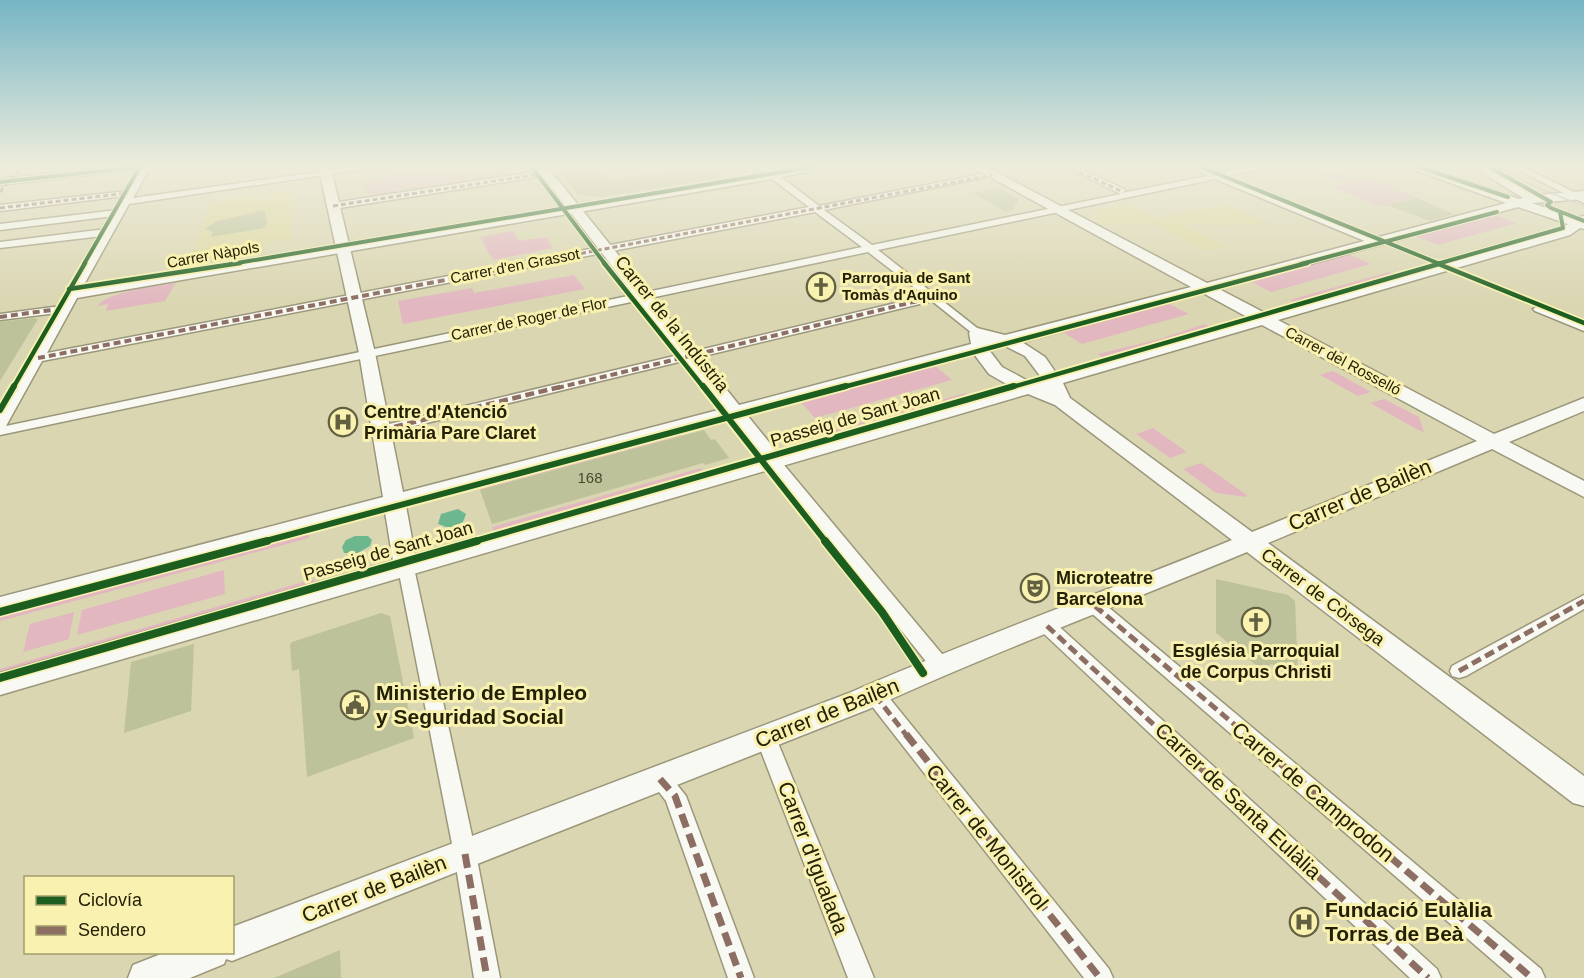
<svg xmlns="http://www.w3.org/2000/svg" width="1584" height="978" font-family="Helvetica,sans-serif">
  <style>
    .built { fill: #ddd79e }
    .green { fill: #e2b7c0 }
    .water { fill: #6cb78e }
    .building { fill: #bdc29b }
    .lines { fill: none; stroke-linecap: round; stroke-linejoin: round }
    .street-casing { stroke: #9b977b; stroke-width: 3 }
    .secondary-casing { stroke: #9b977b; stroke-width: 3 }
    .street { fill: #f9f9f3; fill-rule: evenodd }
    .secondary { fill: #f9f9f3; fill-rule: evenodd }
    .tram { stroke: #bbbab0; stroke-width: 1.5 }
    .quiet-far4 { stroke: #8d6e63; stroke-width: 3; stroke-dasharray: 5 3; stroke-linecap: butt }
    .quiet-far3 { stroke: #8d6e63; stroke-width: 4; stroke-dasharray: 7 4; stroke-linecap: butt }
    .quiet-far2 { stroke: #8d6e63; stroke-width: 4.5; stroke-dasharray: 9 4.5; stroke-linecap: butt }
    .quiet-far1 { stroke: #8d6e63; stroke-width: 5; stroke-dasharray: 10 5; stroke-linecap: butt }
    .quiet { stroke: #8d6e63; stroke-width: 7; stroke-dasharray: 14 7; stroke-linecap: butt }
    .cycleway-far3-casing { stroke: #f8f1af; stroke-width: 6 }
    .cycleway-far2-casing { stroke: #f8f1af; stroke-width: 8 }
    .cycleway-far1-casing { stroke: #f8f1af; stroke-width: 10 }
    .cycleway-casing { stroke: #f8f1af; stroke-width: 11 }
    .cycleway-far3 { stroke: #1b5e20; stroke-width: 4 }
    .cycleway-far2 { stroke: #1b5e20; stroke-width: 4.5 }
    .cycleway-far1 { stroke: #1b5e20; stroke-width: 6 }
    .cycleway { stroke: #1b5e20; stroke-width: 8 }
    .labels { text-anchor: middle; stroke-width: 6; stroke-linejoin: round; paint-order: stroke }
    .far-street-label { font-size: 15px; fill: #232006; stroke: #f8f1af }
    .far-poi-label { font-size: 15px; font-weight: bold; fill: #232006; stroke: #f8f1af; text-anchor: start }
    .number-label { font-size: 15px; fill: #4a492c }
    .street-label { font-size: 18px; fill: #232006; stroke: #f8f1af }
    .poi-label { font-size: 18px; font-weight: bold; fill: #232006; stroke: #f8f1af; text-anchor: start }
    .near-street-label { font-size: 21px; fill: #232006; stroke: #f8f1af }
    .near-poi-label { font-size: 21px; font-weight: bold; fill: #232006; stroke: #f8f1af; text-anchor: start }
  </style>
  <rect width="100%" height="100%" fill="#dad6b2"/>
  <path class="built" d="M292 189 291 239 192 255 211 201Z
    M1130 203 1155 218 1230 204 1232 205 1230 207 1268 223 1251 226 1246 223 1236 226 1232 224 1217 226 1213 224 1183 225 1225 246 1208 251 1153 224 1104 225 1095 221 1098 209Z"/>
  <path class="green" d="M466 165H498L507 178 370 199 364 180Z
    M1312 165 1356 181 1368 178 1378 181 1415 198 1381 207 1331 187 1346 183 1300 168Z
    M1497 214 1500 215 1498 216 1517 223 1438 245 1415 236Z
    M513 231 519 241 546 237 553 248 493 260 480 237Z
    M1348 254 1371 264 1271 292 1249 281Z
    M1389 272 1395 274 1296 303 1290 300Z
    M574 275 585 289 403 324 398 301 472 288 474 293Z
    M176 283 165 301 106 311 108 304 97 306C112 290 152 287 176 283Z
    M1167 303 1189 314 1082 344 1061 331Z
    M1205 324 1210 327 1103 358 1098 354 1160 339Z
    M934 365 952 380 815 418 800 401Z
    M1333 371 1371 392 1358 396 1320 375Z
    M965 393 970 397 832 436 828 432Z
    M1384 399 1419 417 1424 432 1420 431 1370 403Z
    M1153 428 1187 452 1170 458 1136 434Z
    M680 433 681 436 480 490 479 486Z
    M1201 463 1247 495 1246 497 1216 493 1183 469Z
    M701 468 704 473 494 532 492 527Z
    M309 532V538L0 621V616Z
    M224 570 225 594 77 635 82 610Z
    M314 579 315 585 0 675V669Z
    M74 612 69 639 23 652 30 624Z"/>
  <path class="water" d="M458 509 466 514 463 522 449 528 438 524 441 514Z
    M355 536H368L372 540 370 546 358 553H344L342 547 346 540Z"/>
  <path class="building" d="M555 165H596L610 180 718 166 720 178 602 197 578 195Z
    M998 188 1019 199 1013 210 1006 212 973 193Z
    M1417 198 1433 205 1454 214 1430 221 1387 205Z
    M265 210 267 225H265V228L211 237 213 232 205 229 217 221Z
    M33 318 38 319 0 381V322Z
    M704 430 711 440 715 439 729 458 705 465 703 463 492 524 480 490Z
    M1216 579 1288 595 1295 601 1298 673 1289 677 1272 664 1261 669 1216 633Z
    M381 613 390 616 414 738 307 777 299 669 292 671 290 645 292 642Z
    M194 644 191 711 124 733 131 662Z
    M340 950 341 978H274Z"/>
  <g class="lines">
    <g class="street-casing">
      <path id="street" d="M131 165 151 166 133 198 368 165H391L129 204 81 290 766 175 755 165H765L775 173 822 165H842L781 177 819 206 992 172 996 175 824 210 872 245 1121 194 1061 165H1072L1124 189 1125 191 1122 193 1207 176 1185 165H1197L1217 174 1257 165H1274L1225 177 1380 242 1372 244 1215 179 878 250 981 331V335L977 337 932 301 381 434 374 430 381 426 925 296 868 252 0 435V412L57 313 0 320V314L61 306 102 236 0 248V242L106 229 114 216 0 230V224L117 210 125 196 0 211V205L128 191 141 169 0 185V179ZM772 179 809 207 47 353 77 298ZM815 212 862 247 6 426 42 361Z
        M1508 165H1519L1584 197V203Z
        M546 170 549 171V175L333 209 328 206 333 203Z
        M1539 306 1584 324V331L1535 311 1533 309Z
        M774 458 779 459 947 660 949 665 947 670 940 672 933 670 769 465 767 462 769 459Z
        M406 562 412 564 414 568 476 854 500 978H474L454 854 398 568 400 564Z
        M1584 595V609L1466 676 1459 678 1452 676 1450 671 1452 666Z
        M1095 600 1101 601 1541 969 1545 978H1513L1089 611 1086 606 1089 601Z
        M1047 619 1053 621 1437 969 1441 978H1410L1041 631 1038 626 1041 621Z
        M875 687 882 689 1109 969 1113 978H1084L868 701 865 695 868 689Z
        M766 729 773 732 776 738 874 978H848L756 738 759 732Z
        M660 770 667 772 686 796 754 978H728L666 801 649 779 653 772Z"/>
    </g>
    <g class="secondary-casing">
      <path id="secondary" d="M318 165H330L375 353 403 492 722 409 534 165H546L739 405 971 344 969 333 971 330 977 328 1005 335 1191 287 968 165H983L1207 283 1506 203 1400 165H1418L1519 199 1523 198 1470 165H1485L1536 195 1584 191V199L1532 203 1577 218 1584 216V229L1580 228 1570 235 1278 320 1494 434 1584 398V411L1509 442 1584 481V497L1492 449 1268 543 1584 776V806L1573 803 1247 552C1121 605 993 652 869 709L232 961 226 959 224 964 190 978H128L133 965 166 952H232V927L849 693C975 638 1105 592 1232 540L1055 405 1028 394 0 695V673L393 561 385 512 0 615V597L383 497 359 353ZM1518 207 1568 224 1560 229 1265 313 1219 289ZM1203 293 1249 318 1056 373 1045 357 1022 342ZM1262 325 1477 441 1252 532 1070 398 1063 383ZM1005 346 1025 356 1041 377 1028 381 1002 367 989 350ZM974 354 989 374 1010 386 777 452 747 415ZM731 420 760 457 415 555 406 506Z"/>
    </g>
    <use href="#street" class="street"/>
    <use href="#secondary" class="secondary"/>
    <path class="tram" d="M1496 165 1535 187 1584 206"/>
    <path class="quiet-far4" d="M1065 165 1121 191
      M0 192 23 165
      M333 206 540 174
      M0 208 128 193
      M526 264 992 175"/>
    <path class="quiet-far3" d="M0 317 59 309
      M38 358 534 263
      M557 388 934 297"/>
    <path class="quiet-far2" d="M381 430 564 386"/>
    <path class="quiet-far1" d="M1095 606 1248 736
      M1047 626 1166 736
      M1459 671 1584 601
      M875 695 907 736"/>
    <path class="quiet" d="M906 734 1100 978
      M1164 734 1428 978
      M1246 734 1532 978
      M660 779 675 796 741 978
      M465 854 487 978"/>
    <g class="cycleway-far3-casing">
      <path id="cycleway-far3" d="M530 165 605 264
        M1196 165 1440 264
        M1413 165 1508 197
        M1486 165 1551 202 1547 205 1551 208 1584 221
        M0 182 147 166
        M84 264 141 165
        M231 264 823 165
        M1301 264 1497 212
        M1437 264 1563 228 1560 212"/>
    </g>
    <g class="cycleway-far2-casing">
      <path id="cycleway-far2" d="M604 263 704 388
        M1436 263 1584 323
        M69 289 240 263
        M13 388 85 263
        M840 388 1307 263
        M1009 388 1442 263"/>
    </g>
    <g class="cycleway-far1-casing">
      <path id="cycleway-far1" d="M703 386 826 542
        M0 410 14 386
        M262 542 846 386
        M472 542 1014 386"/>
    </g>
    <g class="cycleway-casing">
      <path id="cycleway" d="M825 541 882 612 923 673
        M0 612 267 541
        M0 678 477 541"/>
    </g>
    <use href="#cycleway-far3" class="cycleway-far3"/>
    <use href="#cycleway-far2" class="cycleway-far2"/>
    <use href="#cycleway-far1" class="cycleway-far1"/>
    <use href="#cycleway" class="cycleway"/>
  </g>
  <linearGradient id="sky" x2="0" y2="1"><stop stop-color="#76b5c4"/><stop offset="0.55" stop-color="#eeeddc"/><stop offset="1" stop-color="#eeeddc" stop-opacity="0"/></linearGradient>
  <rect width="1584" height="302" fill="url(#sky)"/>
  <defs>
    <g id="church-ring" transform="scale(1.5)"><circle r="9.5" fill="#f8f1af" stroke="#636042" stroke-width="1.5"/><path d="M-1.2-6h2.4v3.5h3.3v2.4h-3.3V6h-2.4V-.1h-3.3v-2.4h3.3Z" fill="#636042"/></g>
    <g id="hospital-ring" transform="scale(1.5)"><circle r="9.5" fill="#f8f1af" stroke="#636042" stroke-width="1.5"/><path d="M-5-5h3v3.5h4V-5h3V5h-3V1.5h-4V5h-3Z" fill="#636042"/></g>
    <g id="theatre-ring" transform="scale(1.5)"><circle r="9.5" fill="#f8f1af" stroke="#636042" stroke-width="1.5"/><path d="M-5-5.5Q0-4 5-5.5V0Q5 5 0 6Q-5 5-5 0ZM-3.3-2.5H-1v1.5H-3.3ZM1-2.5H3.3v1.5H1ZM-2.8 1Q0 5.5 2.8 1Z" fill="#636042"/></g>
    <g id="civic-ring" transform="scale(1.5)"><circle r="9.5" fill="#f8f1af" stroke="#636042" stroke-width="1.5"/><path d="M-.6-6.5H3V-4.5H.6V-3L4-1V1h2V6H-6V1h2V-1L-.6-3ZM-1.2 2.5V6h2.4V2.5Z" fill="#636042"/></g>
  </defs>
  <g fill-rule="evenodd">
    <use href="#church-ring" x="821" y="287"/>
    <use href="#hospital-ring" x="343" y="422"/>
    <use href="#theatre-ring" x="1035" y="588"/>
    <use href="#church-ring" x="1256" y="622"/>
    <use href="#civic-ring" x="355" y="705"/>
    <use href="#hospital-ring" x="1304" y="922"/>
  </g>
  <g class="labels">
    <g class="far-street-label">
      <text transform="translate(213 255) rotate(-10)" y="5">Carrer Nàpols</text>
      <text transform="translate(515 266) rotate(-11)" y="5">Carrer d'en Grassot</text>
      <text transform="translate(529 319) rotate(-12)" y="5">Carrer de Roger de Flor</text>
      <text transform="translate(1343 361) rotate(28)" y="5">Carrer del Rosselló</text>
    </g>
    <g class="far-poi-label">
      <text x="842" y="283">Parroquia de Sant<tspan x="842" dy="17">Tomàs d'Aquino</tspan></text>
    </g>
    <g class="number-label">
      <text x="590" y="483">168</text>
    </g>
    <g class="street-label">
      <text transform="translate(672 324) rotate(51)" y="6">Carrer de la Indústria</text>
      <text transform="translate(855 417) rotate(-16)" y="6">Passeig de Sant Joan</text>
      <text transform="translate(388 551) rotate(-16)" y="6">Passeig de Sant Joan</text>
      <text transform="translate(1323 597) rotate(37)" y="6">Carrer de Còrsega</text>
    </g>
    <g class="poi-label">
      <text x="364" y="418">Centre d'Atenció<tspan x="364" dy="21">Primària Pare Claret</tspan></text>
      <text x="1056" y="584">Microteatre<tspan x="1056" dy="21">Barcelona</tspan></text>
      <text x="1256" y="657" text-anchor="middle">Església Parroquial<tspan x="1256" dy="21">de Corpus Christi</tspan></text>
    </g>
    <g class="near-street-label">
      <text transform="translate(1360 495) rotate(-23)" y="7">Carrer de Bailèn</text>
      <text transform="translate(827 713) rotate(-22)" y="7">Carrer de Bailèn</text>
      <text transform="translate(1313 792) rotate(40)" y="7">Carrer de Camprodon</text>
      <text transform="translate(1238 801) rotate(43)" y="7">Carrer de Santa Eulàlia</text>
      <text transform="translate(987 837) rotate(51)" y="7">Carrer de Monistrol</text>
      <text transform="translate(813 858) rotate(69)" y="7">Carrer d'Igualada</text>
      <text transform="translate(374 889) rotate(-21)" y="7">Carrer de Bailèn</text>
    </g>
    <g class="near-poi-label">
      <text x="376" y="700">Ministerio de Empleo<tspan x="376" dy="24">y Seguridad Social</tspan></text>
      <text x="1325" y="917">Fundació Eulàlia<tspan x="1325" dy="24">Torras de Beà</tspan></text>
    </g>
  </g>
  <rect x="24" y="876" width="210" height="78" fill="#f8f1af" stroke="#a39d6b" stroke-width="1.5"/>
  <rect x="36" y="896" width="30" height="9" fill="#1b5e20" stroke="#a39d6b" stroke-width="1.5"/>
  <text x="78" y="906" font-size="18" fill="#232006">Ciclovía</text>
  <rect x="36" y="926" width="30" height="9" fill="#8d6e63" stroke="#a39d6b" stroke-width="1.5"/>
  <text x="78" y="936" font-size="18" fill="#232006">Sendero</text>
</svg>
